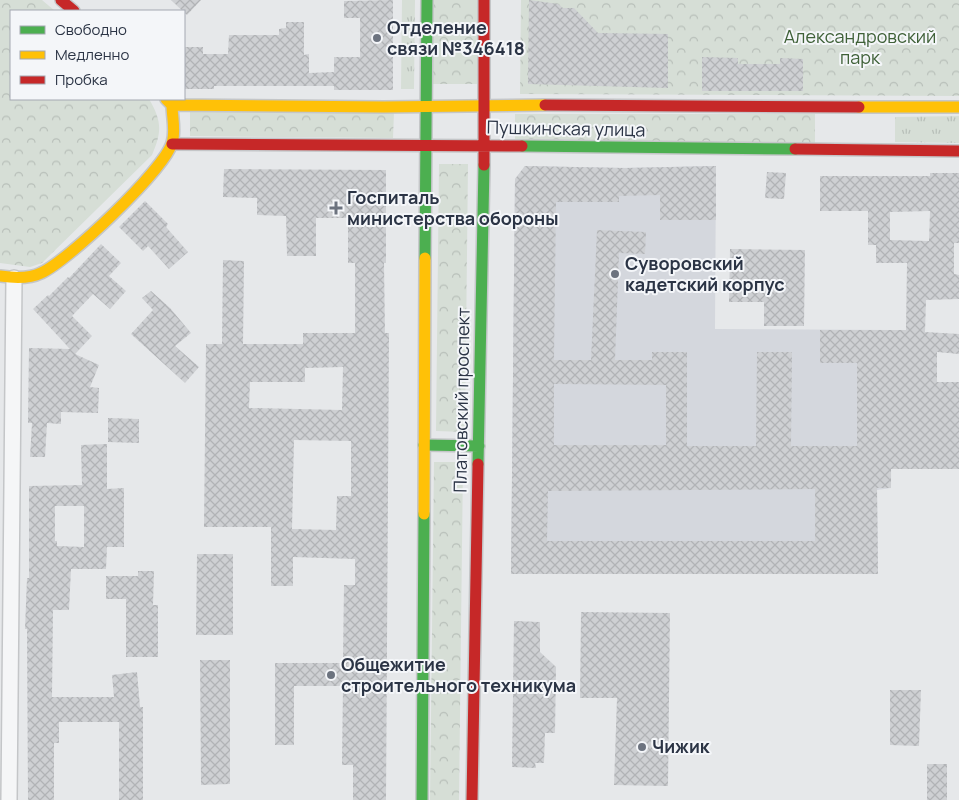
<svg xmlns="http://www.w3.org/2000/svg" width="959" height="800" font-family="Manrope,sans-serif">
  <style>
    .built { fill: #d4d7dd }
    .grass { fill: url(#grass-tufts) }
    .park { fill: url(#park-crowns) }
    .building { fill: url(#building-cross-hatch); fill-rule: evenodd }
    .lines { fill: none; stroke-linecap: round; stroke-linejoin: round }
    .street-casing { stroke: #c4c6c8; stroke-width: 18 }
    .fast-casing { stroke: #c4c6c8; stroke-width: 14 }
    .slow-casing { stroke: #c4c6c8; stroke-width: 14 }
    .jam-casing { stroke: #c4c6c8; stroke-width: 14 }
    .street { stroke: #f5f6f7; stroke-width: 15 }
    .fast { stroke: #4caf50; stroke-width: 11 }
    .slow { stroke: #ffc107; stroke-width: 11 }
    .jam { stroke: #c62828; stroke-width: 11 }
    .poi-dot { fill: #6c737f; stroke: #f4f6f9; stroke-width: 2 }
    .labels { text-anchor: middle; stroke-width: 4; stroke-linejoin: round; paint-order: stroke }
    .poi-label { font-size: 18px; font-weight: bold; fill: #2b3445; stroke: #f4f6f9; text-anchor: start }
    .park-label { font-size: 18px; fill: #3f6138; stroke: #f4f6f9 }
    .street-label { font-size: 18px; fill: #2b3445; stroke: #f4f6f9 }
  </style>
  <defs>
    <pattern id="grass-tufts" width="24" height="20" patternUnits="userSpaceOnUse" patternTransform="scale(1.25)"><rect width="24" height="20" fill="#d6ded6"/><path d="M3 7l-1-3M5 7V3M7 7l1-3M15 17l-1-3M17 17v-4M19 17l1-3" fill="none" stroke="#b8bfb9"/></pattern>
    <pattern id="park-crowns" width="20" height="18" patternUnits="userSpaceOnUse" patternTransform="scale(1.25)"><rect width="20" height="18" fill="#d6ded6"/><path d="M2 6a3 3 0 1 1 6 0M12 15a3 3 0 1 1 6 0" fill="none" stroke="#b8bfb9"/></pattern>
    <pattern id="building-cross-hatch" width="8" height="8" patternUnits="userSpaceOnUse" patternTransform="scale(1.25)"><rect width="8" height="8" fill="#ced0d3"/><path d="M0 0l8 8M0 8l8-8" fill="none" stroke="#b1b3b6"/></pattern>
  </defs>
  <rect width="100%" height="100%" fill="#e6e8ea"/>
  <path class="built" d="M525 166 620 168 716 166 715 329 892 330 891 488 877 490 878 574H511L515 179Z"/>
  <path class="grass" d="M402 0H415L414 89H401Z
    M959 116V143L895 142V117Z"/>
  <path class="park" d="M0 0H42L55 11H11V99H149C162 121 162 132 152 155L42 263 30 267 0 263Z
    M433 0H479V84H432Z
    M521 0H959V96L520 94Z
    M190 110 394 112 393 138 190 136Z
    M515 114H815V143L515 139Z
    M439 164H468L465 432 436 431Z
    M434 462H463L459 800H430Z"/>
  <path class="building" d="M171 0H201L187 15Z
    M393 0V90H334V86H214V89H184V47H203V54H228L229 35H279V29L286 28V22H304V55L309 54V73L334 72V57H360V18H344V1Z
    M529 0 558 4 563 8H574L598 33 668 34V88L528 84Z
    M702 57 738 58V64H780V58L803 59V91H702Z
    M525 166 626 168 716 166V220H660V195L619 196V202H556L554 360H591L597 230 646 232 645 254 619 253 615 360H652V352H687V446H756L757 352H792L791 446H857V363H820V330H906L907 263H876V245H868V211H820V176H930V173H959V243H954V274L959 275V299L926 300 925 332 959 334V354L937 352V382H959V469H891V488H877L878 574H511L515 179ZM930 211 929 241 890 240V212ZM554 384 666 385V445H554ZM815 489V541H547L548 491Z
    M224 169 386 170V263H384L385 333H389L386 800H353V765H342L343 686H294V745H275V663H343L344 585H355V559L293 557V586H271V527H204L206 344H222L223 260 244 261 243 344H303V333H355V263H348V218H316V256H287L286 216 257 215V198L223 197ZM343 367 342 410 249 408 250 382H305V368ZM294 440 351 441V496H337L336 530 292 529Z
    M767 172 786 173 784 199 765 198Z
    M145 201 168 224 166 227 188 252 169 269 148 246 143 251 119 227Z
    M101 244 121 263 109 276 126 291 110 309 93 294 72 316 92 336 75 354 99 365 90 387 99 388 98 413 61 412V424L47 423 45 457H30L32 423H28L29 348 70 349 33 309 48 295 49 296 68 277 69 278Z
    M730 249 805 250 804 326H764V302H729Z
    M151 291 170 308 191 333 175 346 199 367 185 383 131 334 153 310 142 298Z
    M108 418 139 419V443L108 442Z
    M107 444V489L124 488V547H107L106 569H71L69 610H53L52 697H114L112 675 137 672 140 707H143V800H119V722H59V743H54V800H28L27 629H25L27 578H29V486L82 485 81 445ZM55 506H84V547L57 546V541H55Z
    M197 554H233V635H196Z
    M138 571H154L153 605H158V657H126V599H106V576H138Z
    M581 612 670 613 668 786 614 785 617 698H580Z
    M514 621 540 622V652L556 667 555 733H545L544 763H535L536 768 512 767Z
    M200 660H230V784L201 785Z
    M890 690H921L919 746 890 745Z
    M927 764H947V800H927Z"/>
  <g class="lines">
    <g class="street-casing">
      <path id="street" d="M9 800 14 278"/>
    </g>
    <g class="fast-casing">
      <path id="fast" d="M522 146 795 149
        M425 258 427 0
        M424 445 479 446
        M478 464 484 165
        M422 800 424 514"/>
    </g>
    <g class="slow-casing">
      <path id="slow" d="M172 105 384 107 545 105
        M859 107H959
        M0 276C13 278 29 279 41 273 68 261 164 170 172 143 176 131 172 117 172 105L166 99
        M424 514 425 258"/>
    </g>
    <g class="jam-casing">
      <path id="jam" d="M61 0 74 11
        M545 105 859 107
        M172 144 522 146
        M795 149 959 151
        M484 165V0
        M472 800 478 464"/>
    </g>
    <use href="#street" class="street"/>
    <use href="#fast" class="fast"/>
    <use href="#slow" class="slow"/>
    <use href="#jam" class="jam"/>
  </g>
  <g class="poi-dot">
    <circle cx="377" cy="38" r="5"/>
    <path d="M333.5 200.5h5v5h5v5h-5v5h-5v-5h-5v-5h5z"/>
    <circle cx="615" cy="274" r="5"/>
    <circle cx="331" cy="675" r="5"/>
    <circle cx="642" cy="747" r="5"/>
  </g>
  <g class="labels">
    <g class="poi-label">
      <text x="387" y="34">Отделение<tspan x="387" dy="21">связи №346418</tspan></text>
      <text x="347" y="204">Госпиталь<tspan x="347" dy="21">министерства обороны</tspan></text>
      <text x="625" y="270">Суворовский<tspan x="625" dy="21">кадетский корпус</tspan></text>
      <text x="341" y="671">Общежитие<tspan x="341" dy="21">строительного техникума</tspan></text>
      <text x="652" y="753">Чижик</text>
    </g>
    <g class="park-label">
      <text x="860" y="43">Александровский<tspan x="860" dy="21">парк</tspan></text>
    </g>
    <g class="street-label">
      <text transform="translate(566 129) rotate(1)" y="6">Пушкинская улица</text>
      <text transform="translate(462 400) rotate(-89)" y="6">Платовский проспект</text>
    </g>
  </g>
  <rect x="10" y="10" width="175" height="90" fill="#f4f6f9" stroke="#a4a8b1"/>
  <rect x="20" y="26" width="25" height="8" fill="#4caf50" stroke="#a4a8b1"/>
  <text x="55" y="35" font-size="15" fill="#2b3445">Свободно</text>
  <rect x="20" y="51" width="25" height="8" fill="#ffc107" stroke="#a4a8b1"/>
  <text x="55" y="60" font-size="15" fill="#2b3445">Медленно</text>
  <rect x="20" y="76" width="25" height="8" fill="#c62828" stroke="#a4a8b1"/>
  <text x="55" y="85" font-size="15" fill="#2b3445">Пробка</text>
</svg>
